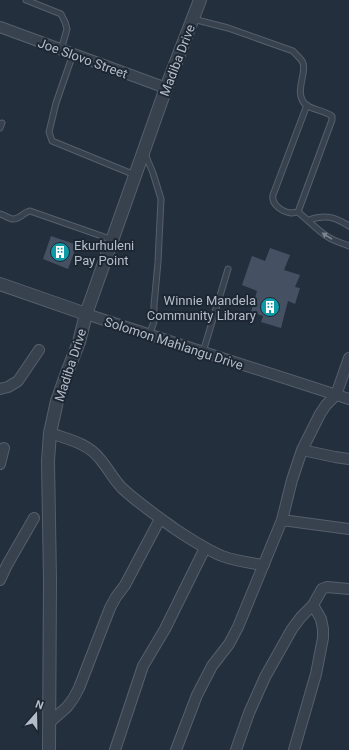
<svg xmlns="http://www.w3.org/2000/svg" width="349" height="750" font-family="Roboto,sans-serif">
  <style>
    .building { fill: #455162 }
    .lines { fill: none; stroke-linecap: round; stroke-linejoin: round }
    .service-casing { stroke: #565f6c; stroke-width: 7 }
    .minor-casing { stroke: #565f6c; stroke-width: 12 }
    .tertiary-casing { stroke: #565f6c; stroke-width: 14 }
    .service { stroke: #38414e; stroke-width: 5 }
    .minor { stroke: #38414e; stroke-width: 10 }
    .tertiary { stroke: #38414e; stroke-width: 12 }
    .oneway { fill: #7c8592 }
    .labels { text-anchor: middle; stroke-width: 4; stroke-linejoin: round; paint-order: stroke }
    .street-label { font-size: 13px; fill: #b4bcc9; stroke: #1d2633 }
    .poi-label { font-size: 13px; fill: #b4bcc9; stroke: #1d2633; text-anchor: start }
  </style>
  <rect width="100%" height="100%" fill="#242f3e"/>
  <path class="building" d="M51 236 77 245 68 269 43 259Z
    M270 248 290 255 284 270 300 275 295 287 300 288 295 304 288 301 281 328 261 322 263 316 251 312 257 291 242 285 252 256 265 261Z"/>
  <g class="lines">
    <g class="service-casing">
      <path id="service" d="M26 0 61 14 65 22 67 29 61 50
        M193 19 228 28 293 51C296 55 301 58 303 63 307 74 293 93 306 105 311 109 325 111 332 116V120L298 212
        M73 54 56 103 49 132 52 141 135 175
        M307 105 273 195C271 204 282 212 291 213 292 213 297 212 298 212 308 220 317 230 328 237 334 241 342 243 349 246
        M0 128 2 123
        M145 154 153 173 161 199 158 262 154 305V322L149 335
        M0 214C4 215 8 218 12 219 19 220 24 212 30 211L113 240
        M309 220C325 214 335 217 349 226
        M203 352 228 269"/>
    </g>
    <g class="minor-casing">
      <path id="minor" d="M0 27 166 88
        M86 314 349 399
        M0 389 8 387 18 381 39 350
        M50 433C67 439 88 443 100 459 108 468 113 479 122 488 138 503 157 516 175 529 190 539 205 549 222 556 235 561 250 563 264 565
        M302 450 335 457 349 459
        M0 464 4 448
        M282 520 349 529
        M0 580 7 565 34 518
        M49 723 67 707 73 699 79 688 110 608 116 597 125 585 160 519
        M115 750 143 666 165 629 205 548
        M176 750 197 695 212 666 229 644 238 627 282 520 292 480 302 450 320 414 326 405 336 395 349 358
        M236 750 249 713 265 677 292 629 301 617 313 605 322 589 327 587 349 589
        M294 750 316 674 323 638V629L321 619 313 605"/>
    </g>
    <g class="tertiary-casing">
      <path id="tertiary" d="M0 284 86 314
        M49 750 50 580 48 461 50 433 57 401 68 370 79 342 86 314 166 88 200 0"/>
    </g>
    <use href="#service" class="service"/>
    <use href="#minor" class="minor"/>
    <use href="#tertiary" class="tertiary"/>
  </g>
  <defs><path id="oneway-solid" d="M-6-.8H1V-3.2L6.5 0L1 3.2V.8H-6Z"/></defs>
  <use class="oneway" href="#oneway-solid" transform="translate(327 236) rotate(-148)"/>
  <defs>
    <g id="building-disc" transform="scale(1)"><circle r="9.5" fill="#0f9aa8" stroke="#1d2633"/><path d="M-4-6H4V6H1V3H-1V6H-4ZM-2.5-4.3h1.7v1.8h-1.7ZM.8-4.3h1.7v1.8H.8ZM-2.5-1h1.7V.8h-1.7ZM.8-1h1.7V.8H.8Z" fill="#fff"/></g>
  </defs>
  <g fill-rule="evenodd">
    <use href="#building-disc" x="60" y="252"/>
    <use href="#building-disc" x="270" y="307"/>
  </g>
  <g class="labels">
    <g class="street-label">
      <text transform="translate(83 58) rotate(20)" y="5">Joe Slovo Street</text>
      <text transform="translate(177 60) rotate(-69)" y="5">Madiba Drive</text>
      <text transform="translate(174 343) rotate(18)" y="5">Solomon Mahlangu Drive</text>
      <text transform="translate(70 365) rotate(-72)" y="5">Madiba Drive</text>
    </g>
    <g class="poi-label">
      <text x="74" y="250">Ekurhuleni<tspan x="74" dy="15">Pay Point</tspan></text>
      <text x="256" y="305" text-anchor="end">Winnie Mandela<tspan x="256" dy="15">Community Library</tspan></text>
    </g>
  </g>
  <g transform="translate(36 714) rotate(20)" stroke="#1d2633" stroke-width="3" paint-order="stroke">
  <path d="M0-3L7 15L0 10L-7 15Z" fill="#b4bcc9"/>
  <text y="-6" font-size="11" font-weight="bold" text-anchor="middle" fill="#b4bcc9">N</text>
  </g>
</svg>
